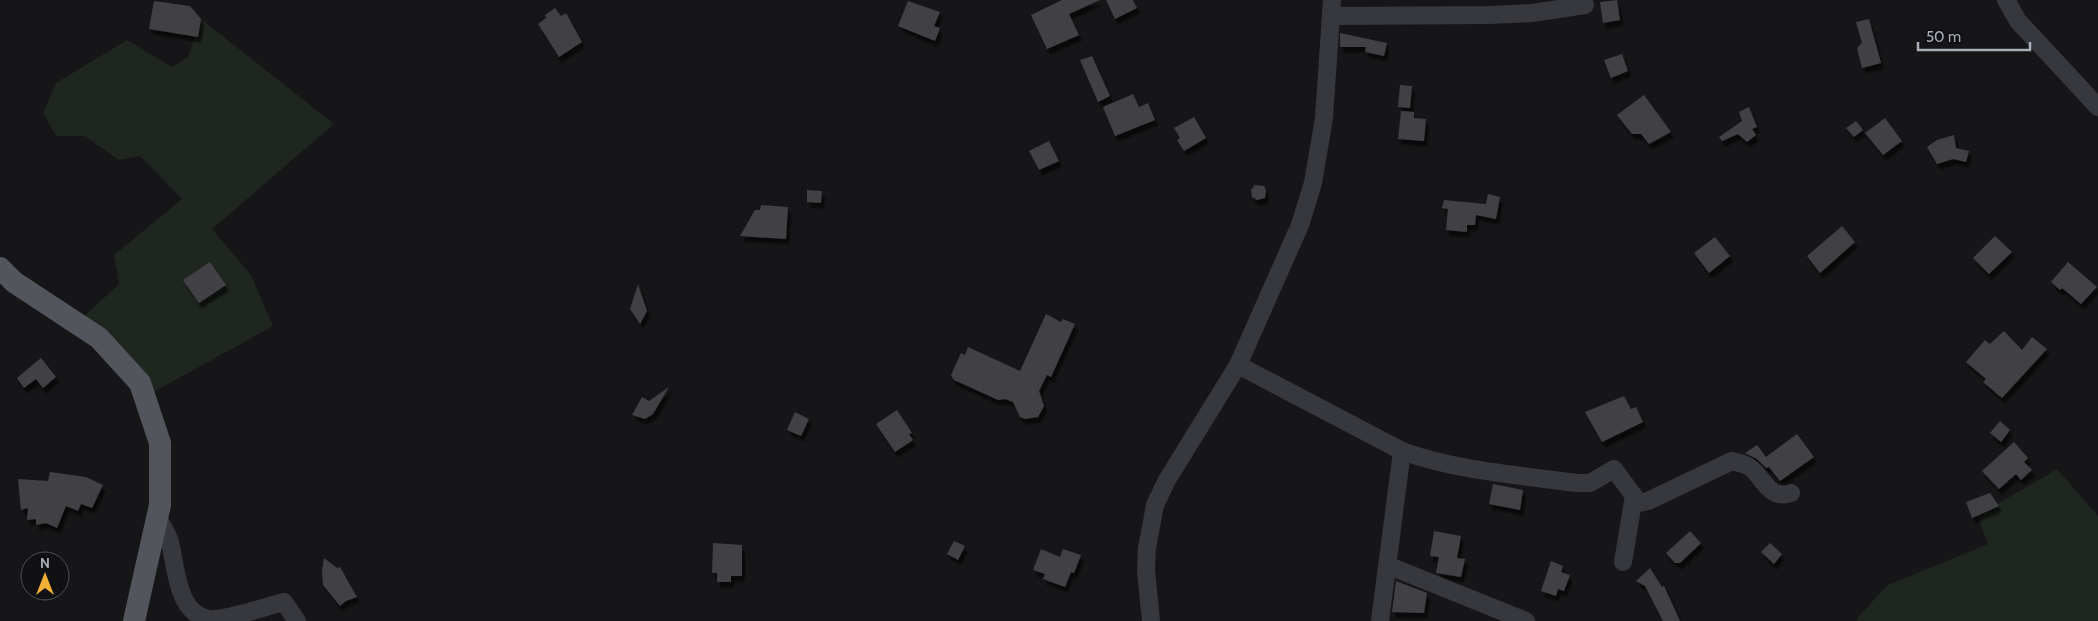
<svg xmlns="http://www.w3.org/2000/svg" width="2098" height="621" font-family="Cabin,sans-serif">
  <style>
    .green { fill: #1e261f }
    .building { fill: #404145; filter: url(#shadow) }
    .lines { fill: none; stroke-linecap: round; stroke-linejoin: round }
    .minor { stroke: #37383d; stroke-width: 18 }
    .major { stroke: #53555c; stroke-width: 22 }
  </style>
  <defs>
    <filter id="shadow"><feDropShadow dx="3" dy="5.5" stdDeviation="1" flood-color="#0009"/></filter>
  </defs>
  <rect width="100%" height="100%" fill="#161618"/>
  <path class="green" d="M201 19 334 124 212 229 251 275 273 326 150 394 78 322 119 284 114 255 182 199 140 156 119 160 85 136H56L43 113 56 83 127 40 172 67 188 57Z
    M2057 469 2098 516V621H1858L1856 619 1888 585 1988 544 1977 516Z"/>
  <path class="building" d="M1062 0H1100L1069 14 1079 35 1047 49 1031 15Z
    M1106 0H1133L1137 8 1115 19Z
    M1617 0 1620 20 1603 23 1600 2Z
    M154 1 190 6 201 19 198 37 149 29Z
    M908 1 940 12 934 26 940 28 935 41 898 26Z
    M555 8 561 16 566 13 582 42 559 57 538 24 546 18 545 15Z
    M1869 19 1881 63 1862 68 1857 48 1862 43 1856 22Z
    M1340 33 1387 43 1384 56 1365 52 1366 47H1340Z
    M1622 54 1628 71 1611 78 1604 60Z
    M1092 56 1110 96 1098 102 1080 60Z
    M1400 85 1412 86 1410 108 1398 107Z
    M1133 94 1139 107 1148 103 1155 120 1115 136 1103 107Z
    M1644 95 1671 132 1649 144 1641 134H1632L1617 115Z
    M1749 107 1757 127 1752 129 1756 135 1747 142 1738 134 1722 141 1719 137 1742 121 1739 112Z
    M1401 111 1414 112V118L1426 119 1424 141 1398 139Z
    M1194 117 1206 138 1184 151 1177 140 1180 138 1174 128Z
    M1885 118 1902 141 1883 155 1865 133Z
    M1856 121 1863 130 1854 137 1846 128Z
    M1954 135 1956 148 1969 151 1966 162 1953 159 1937 164 1927 147 1937 140Z
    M1049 141 1059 161 1039 170 1029 151Z
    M1255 185 1264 186 1266 190 1265 198 1257 200 1252 197 1251 190Z
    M807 190 822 191 821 203 807 202Z
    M1488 194 1500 197 1496 219 1476 215 1475 225H1467V232L1446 230 1448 209 1442 208 1444 200 1486 204Z
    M761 205 788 207 786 239 740 236 755 210H760Z
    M1842 226 1855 242 1820 273 1807 256Z
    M1995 236 2012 252 1989 274 1973 258Z
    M1715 237 1730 256 1709 273 1694 253Z
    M210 262 226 285 199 303 183 280Z
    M2068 262 2097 287 2081 304 2062 288 2060 290 2051 282Z
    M638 284 647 311 640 324 630 309Z
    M1046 314 1061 322 1063 319 1075 324 1051 377 1047 375 1039 391 1044 406 1038 417 1025 419 1020 417 1013 402 1005 399 998 400 954 380 951 375 961 353 965 355 968 347 1020 371Z
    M2004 331 2022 350 2032 337 2047 349 2002 398 1983 382 1986 379 1966 362 1985 340 1990 344Z
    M41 358 56 377 43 388 36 379 24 388 17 378Z
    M669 387 653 414 645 419 632 415 642 397 649 401Z
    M1624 396 1631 409 1636 407 1643 422 1602 442 1585 412Z
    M897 410 912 433 909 434 913 440 895 452 876 424Z
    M795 412 809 419 801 436 787 430Z
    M2000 421 2010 430 2001 442 1990 433Z
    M1797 434 1814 457 1780 481 1769 467 1766 468 1757 459 1745 453 1757 445 1766 457Z
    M2014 442 2028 458 2024 462 2032 470 2021 480 2016 474 1999 489 1982 471Z
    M50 472 86 477 103 485 92 508 81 504 78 511 66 506 57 528 46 523 36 525V519L27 520 28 508 21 510 18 479 48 481Z
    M1493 484 1523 490 1520 510 1489 504Z
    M1990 493 1999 506 1972 518 1966 502Z
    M1434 531 1461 536 1457 558 1465 559 1461 577 1436 573 1439 557 1430 556Z
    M1690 531 1701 543 1680 563H1675L1666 553Z
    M954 541 965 546 958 560 947 554Z
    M713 543 742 545V576H731V582H717V573H712Z
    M1770 543 1782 554 1774 564 1761 552Z
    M1041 549 1060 557 1063 549 1081 555 1074 573 1071 572 1065 587 1043 579 1045 574 1033 570Z
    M324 558 337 568 340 567 357 597 346 601 340 606 323 585 322 571Z
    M1551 561 1563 566 1561 572 1570 575 1564 591 1558 589 1556 596 1541 591Z
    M1650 568 1662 587 1664 586 1680 621H1663L1645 586 1636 581Z
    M1396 581 1427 593 1424 613 1392 612Z"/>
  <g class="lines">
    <path class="minor" d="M2006 0 2018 21 2098 107
      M1331 16 1489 15 1532 13 1585 5
      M1238 365 1402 451 1380 621
      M1402 451C1458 471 1517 475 1577 483H1590L1614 469 1639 503 1648 501 1732 461C1738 463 1746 464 1751 468 1765 480 1769 500 1791 493
      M158 518C162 526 168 534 170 542 176 567 177 614 209 619 225 621 267 606 284 602L297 621
      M1623 562 1634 496
      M1387 565 1526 621
      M1151 621 1146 571 1147 548 1155 505 1167 480 1238 365 1300 225 1313 183 1324 118 1332 0"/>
    <path class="major" d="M0 268 14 282 99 338 140 383 160 443V505L134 621"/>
  </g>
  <g transform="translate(45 576)"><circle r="24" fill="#111113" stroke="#4d4f55"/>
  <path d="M0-4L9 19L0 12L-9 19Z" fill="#f2b134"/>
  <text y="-8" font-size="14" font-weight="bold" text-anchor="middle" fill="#a8adb8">N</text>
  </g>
  <path d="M1918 42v8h112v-8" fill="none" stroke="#a8adb8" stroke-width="2.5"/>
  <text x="1926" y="42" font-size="15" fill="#a8adb8" stroke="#111113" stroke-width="4" paint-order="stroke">50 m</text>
</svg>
